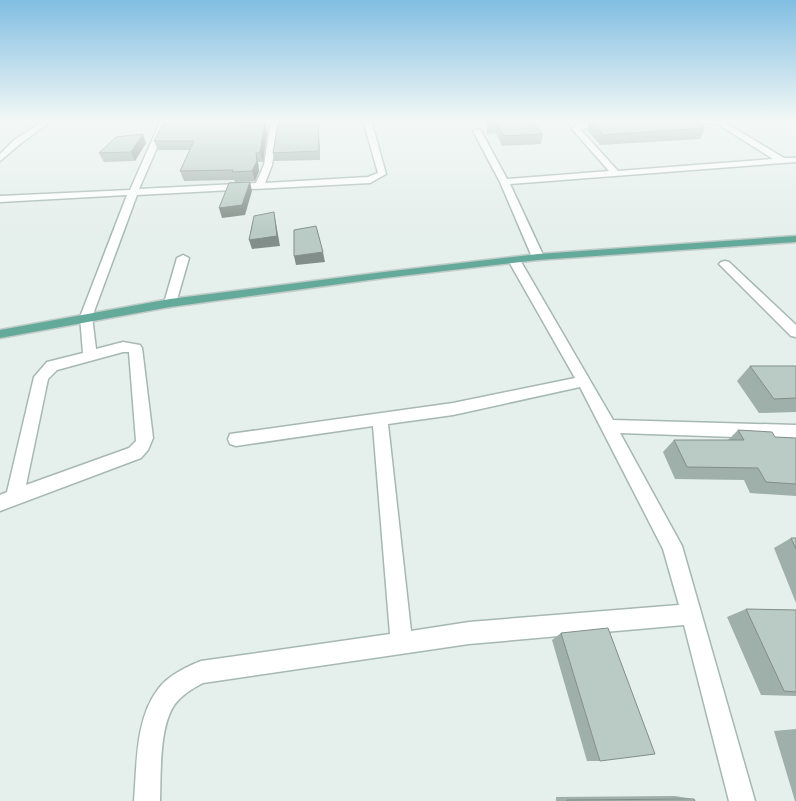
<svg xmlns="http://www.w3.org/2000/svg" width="796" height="801" font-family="'Source Sans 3',sans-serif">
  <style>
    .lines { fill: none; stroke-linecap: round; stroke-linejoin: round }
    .minor-casing { stroke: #a6b8b3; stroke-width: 3 }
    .major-casing { stroke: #c1cbc8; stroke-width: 3 }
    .minor { fill: #fff; fill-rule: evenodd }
    .major { fill: #64aa9a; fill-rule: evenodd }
    .wall { fill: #9fafa9 }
    .shaded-wall { fill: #828e89 }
    .building { fill: #b9cbc4; stroke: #828e89 }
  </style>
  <rect width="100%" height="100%" fill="#e5efeb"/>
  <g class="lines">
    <g class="minor-casing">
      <path id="minor" d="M45 120H53L20 144 0 161V154L14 140Z
        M161 120H169L139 189 256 183 264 165 271 120H279L272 165 265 183 368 177 378 173 363 120H371L386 174 370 183 137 195 92 317 96 349 123 342 140 345 142 348 153 438 148 450 141 458 0 511V495L7 492 34 377 47 362 83 353 80 317 127 195 0 202V196L130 190ZM123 352H129L136 441 129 448 26 485 48 379 57 370Z
        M674 120H721L784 158H796V162L510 184 544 257 538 260 532 257 500 182 473 131 480 129 507 179 609 171 572 129 577 124 610 122V126H607L580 129 618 171 773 159 716 123 675 124 671 122Z
        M183 255 189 258 176 303 170 307 166 306 164 303 177 258Z
        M514 257 520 260 613 420 796 425V439L620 433 682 546 755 801H729L684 625 469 644 203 683C193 688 182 695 175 704 159 726 161 774 160 801H134C137 765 135 718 159 688 169 675 186 667 201 661L390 634 373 426 236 446 230 444 228 439 230 434 453 403 575 378 508 260ZM580 387 663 549 679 605 469 622 411 631 388 424 453 415Z
        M725 261 729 262 796 325V337L791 336 719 264 721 262Z"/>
    </g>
    <g class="major-casing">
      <path id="major" d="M796 236V242L538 260 384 278 170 307 0 338V330L170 299 384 272 538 254Z"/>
    </g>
    <use href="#minor" class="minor"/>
    <use href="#major" class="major"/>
  </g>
  <path class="wall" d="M482 120H534L536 122 535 126 543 134 541 144 502 146 496 133 487 134V125Z
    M590 120 705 128 700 139 600 145 587 130Z
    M742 120H762L744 121Z
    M253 122H265L267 131 263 162H258L259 171 255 181 235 182 234 180 184 181 180 171 190 150H158L154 141Z
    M318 122 320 160 274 161 273 153Z
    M146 143 135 161 104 162 99 153Z
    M750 366H796V412L759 413 737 381Z
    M738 430 775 437 796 438V496L750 493 744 480 675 479 663 452 674 440H728Z
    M791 538H796V603L774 548Z
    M746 609 796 610V696L761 695 727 617Z
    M561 633 600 761H587L552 640Z
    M796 729V801H795L774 731Z
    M675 796 694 799 695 801H556V797Z"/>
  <path class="shaded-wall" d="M245 120H255L245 132 243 123Z
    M265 122 267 131 263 162 260 152Z
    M318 122 319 130 320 160 319 151Z
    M143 134 146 143 135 161 131 152Z
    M256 153 258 162 259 171 255 181 252 171Z
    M250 182 252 191 245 215 222 218 219 208Z
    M274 212 280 246 252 249 249 240Z
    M323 252 325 262 296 265 294 256Z"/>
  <path class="building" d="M167 120H245L243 123 265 122 260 152 256 153 257 161 252 171 232 172 233 170 180 171 194 141H154L162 125Z
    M488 120H534L536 122H532L543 134 504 136 497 124H489Z
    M590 120H694L705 128 603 135Z
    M318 122 319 151 273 153 278 123Z
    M143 134 131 152 99 153 116 137Z
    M250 182 242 205 219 208 229 183Z
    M274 212 277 236 249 240 254 216Z
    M316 226 323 252 294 256V230Z
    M750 366H796V398L774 399Z
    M738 430 772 432 775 437 796 438V484L766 482 758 468 687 467 674 440H744Z
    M791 538H796V549Z
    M746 609 796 610V692L784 691Z
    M608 628 655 754 600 761 561 633Z
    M694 799 695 801H567V800Z"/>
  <linearGradient id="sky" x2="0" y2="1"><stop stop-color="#81bee2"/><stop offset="0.52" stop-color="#f3f8f6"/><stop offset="1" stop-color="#f3f8f6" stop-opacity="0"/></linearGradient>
  <rect width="796" height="232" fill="url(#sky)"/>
</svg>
